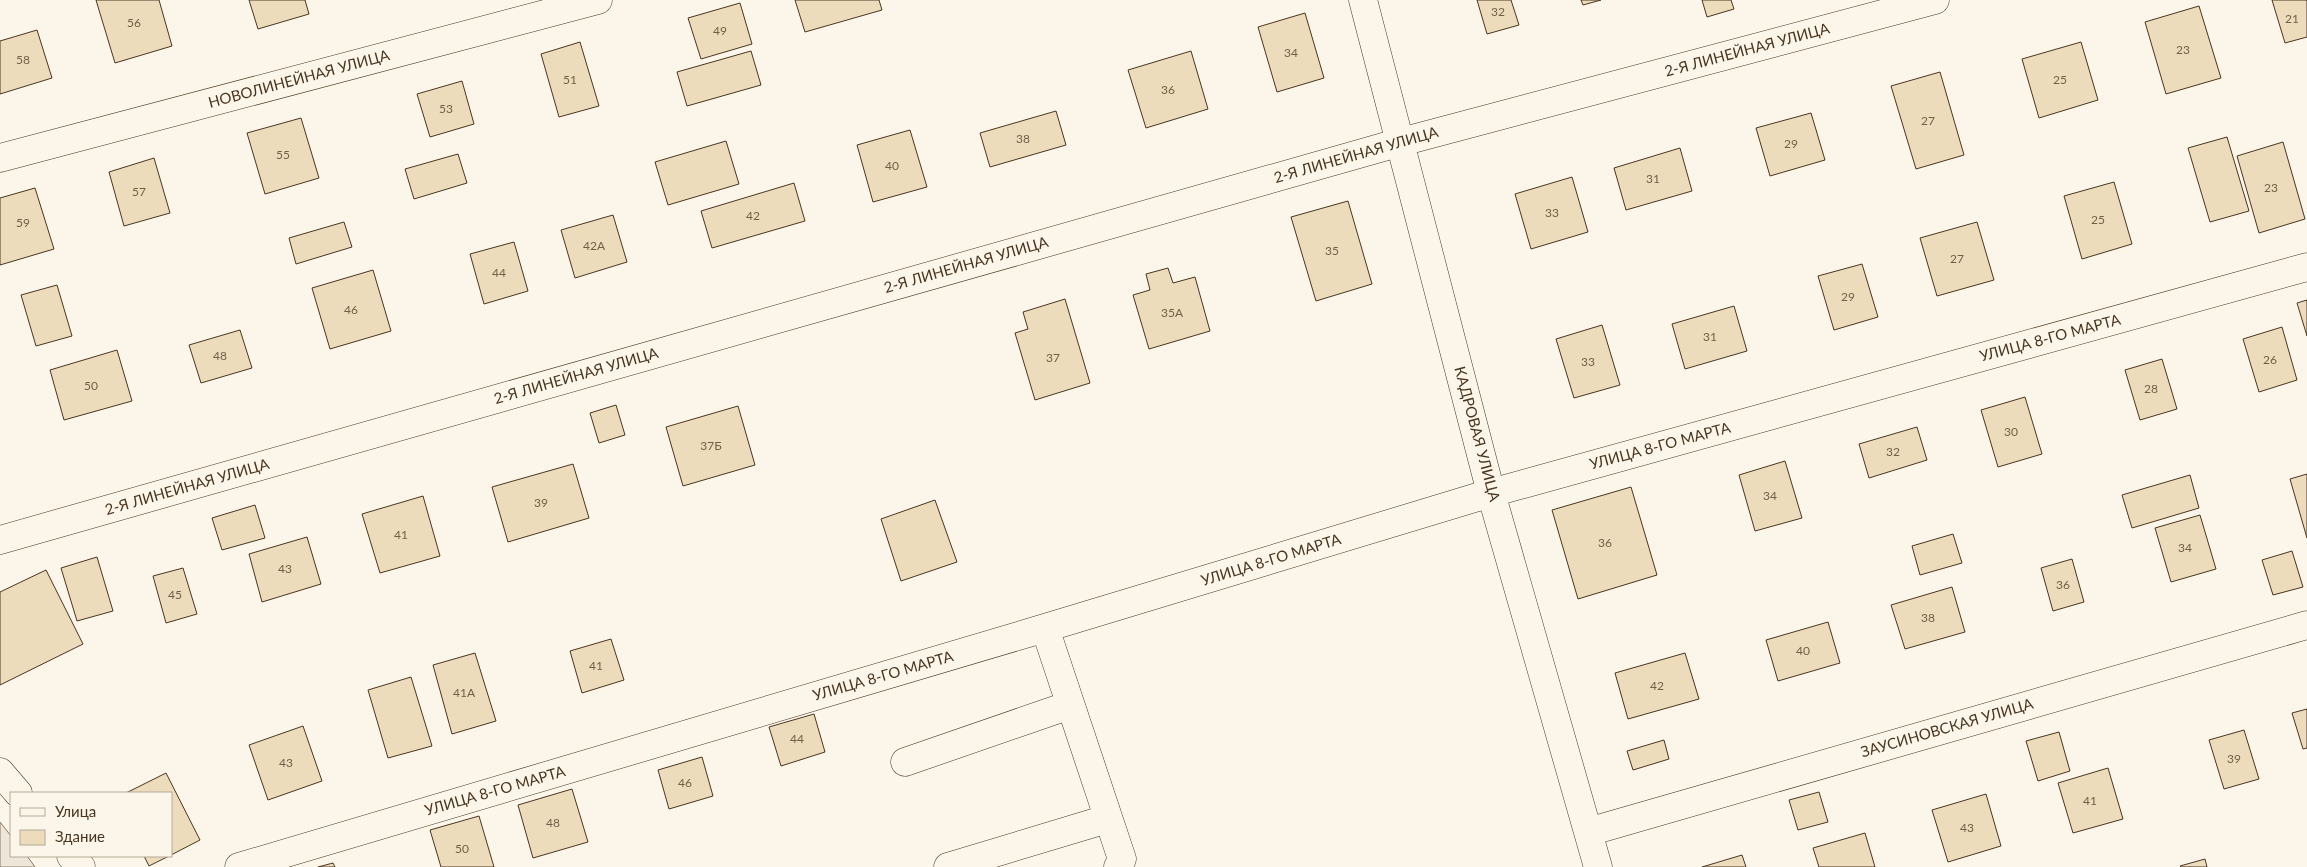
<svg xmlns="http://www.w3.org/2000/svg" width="2307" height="867" font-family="Lato,sans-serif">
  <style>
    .green { fill: #ede6d9; stroke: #887966 }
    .building { fill: #ecdcbc; stroke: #4a3520 }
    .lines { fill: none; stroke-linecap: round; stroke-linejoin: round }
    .minor-casing { stroke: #4a3520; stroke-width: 29 }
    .minor { stroke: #fbf6e9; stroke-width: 28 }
    .labels { text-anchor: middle; stroke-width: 4; stroke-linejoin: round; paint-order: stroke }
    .number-label { font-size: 12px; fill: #725f47 }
    .street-label { font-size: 15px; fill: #4a3520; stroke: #fbf6e9 }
  </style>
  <rect width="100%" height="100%" fill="#fbf6e9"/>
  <path class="green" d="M0 822 11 836V856H27L35 867H0Z"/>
  <path class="building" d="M96 0H159L172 46 115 63Z
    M249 0H305L309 14 258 29Z
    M795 0H879L882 10 805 32Z
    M1477 0H1511L1519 25 1487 34Z
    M1581 0H1601L1583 5Z
    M1702 0H1731L1734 9 1707 17Z
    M2272 0H2307V37L2285 43Z
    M740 3 752 44 701 59 688 18Z
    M2199 6 2221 78 2166 94 2145 22Z
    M1305 13 1324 78 1277 92 1258 27Z
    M37 30 52 78 0 94V41Z
    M580 42 599 106 559 117 541 54Z
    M2081 42 2098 100 2039 118 2022 59Z
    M751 51 761 85 687 106 677 72Z
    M1191 51 1208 109 1146 128 1128 70Z
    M1940 72 1964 155 1916 169 1891 86Z
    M462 81 474 124 430 137 417 94Z
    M1056 111 1066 145 990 167 980 133Z
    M1811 113 1825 160 1770 176 1756 128Z
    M301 118 319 178 265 194 247 133Z
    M910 130 927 187 873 202 857 145Z
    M2227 137 2249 211 2210 222 2188 148Z
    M726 141 739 184 668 205 655 162Z
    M2283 142 2305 219 2259 233 2237 156Z
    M1680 148 1692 191 1626 210 1614 168Z
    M458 154 467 183 414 199 405 169Z
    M154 158 170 213 124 226 109 172Z
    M1572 177 1588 232 1531 249 1515 194Z
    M2114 182 2132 244 2082 259 2064 196Z
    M794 183 805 221 712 248 701 211Z
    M35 188 54 249 0 265V198Z
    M1348 201 1372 284 1316 301 1291 217Z
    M613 215 627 262 575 278 561 230Z
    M344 222 352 247 296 264 289 238Z
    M1977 222 1994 280 1937 296 1920 238Z
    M514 242 528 291 484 304 470 254Z
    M1862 264 1878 317 1834 330 1818 276Z
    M1168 268 1173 283 1195 277 1210 331 1149 349 1133 295 1150 290 1146 274Z
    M373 270 391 331 330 349 312 288Z
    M57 285 72 336 36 346 21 295Z
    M1065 299 1090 383 1035 400 1015 333 1028 329 1023 312Z
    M2307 300V336L2297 303Z
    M1734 306 1747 351 1685 369 1672 324Z
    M1602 325 1620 385 1574 398 1556 339Z
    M2282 327 2297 380 2259 392 2243 339Z
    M240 330 252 368 201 383 189 345Z
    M117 350 132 401 64 420 50 370Z
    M2162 359 2177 409 2140 420 2125 370Z
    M2025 397 2042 454 1998 467 1981 410Z
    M616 405 625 435 599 443 590 413Z
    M738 406 755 465 683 486 666 427Z
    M1917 427 1927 460 1869 478 1859 444Z
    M1785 461 1802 518 1755 531 1739 475Z
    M573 464 589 518 508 542 492 487Z
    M2307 474V538L2290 479Z
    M2190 475 2199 508 2132 528 2122 495Z
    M1631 487 1657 575 1578 599 1552 510Z
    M423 496 440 556 380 573 362 514Z
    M935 500 957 562 901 581 881 519Z
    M255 505 265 538 222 550 212 518Z
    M2200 515 2216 569 2171 582 2155 528Z
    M1953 534 1962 563 1920 575 1912 546Z
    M307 537 321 584 262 602 249 554Z
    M2292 551 2303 587 2273 595 2262 560Z
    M97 557 113 611 77 621 61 568Z
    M2072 559 2084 602 2053 611 2041 568Z
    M183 568 197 614 166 623 153 576Z
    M46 570 83 644 0 685V592Z
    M1952 587 1965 632 1905 649 1891 605Z
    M1828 622 1840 663 1778 681 1766 640Z
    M611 639 624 680 582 693 570 651Z
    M475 653 496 721 452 734 433 665Z
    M1685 653 1699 699 1628 719 1615 673Z
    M411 677 432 746 388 758 368 690Z
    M2307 709V748L2303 749 2292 713Z
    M814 714 825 752 781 766 769 727Z
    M303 726 322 781 268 800 249 745Z
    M2244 730 2259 779 2224 789 2209 740Z
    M2059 732 2070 771 2038 781 2026 741Z
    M1664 740 1669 759 1633 770 1627 751Z
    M702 757 713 796 669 809 658 770Z
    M2108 768 2123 819 2073 833 2058 783Z
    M166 773 200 840 171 855V793H126Z
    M572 789 588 842 533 858 518 805Z
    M1819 792 1828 822 1798 830 1789 800Z
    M1986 794 2001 846 1948 862 1932 810Z
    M479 816 494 867H441L430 830Z
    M1865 833 1875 867H1819L1813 848Z
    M1742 855 1746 867H1702Z
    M144 856H169L149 866Z
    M2205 859 2207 867H2181L2180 866Z
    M333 863 335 867H318Z"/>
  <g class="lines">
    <g class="minor-casing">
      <path id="minor" d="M1363 0 1491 493 1598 867
        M0 158 598 0
        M0 540 1401 142 1935 0
        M1045 628 1122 859 1118 867
        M905 762 1070 705
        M0 772 18 793
        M1588 832 2307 625
        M71 856 81 867
        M239 867 1045 628 1491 493 2307 267
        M948 867 1107 819"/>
    </g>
    <use href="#minor" class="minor"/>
  </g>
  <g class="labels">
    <g class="number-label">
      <text x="1498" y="16">32</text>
      <text x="2292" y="23">21</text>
      <text x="134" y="27">56</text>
      <text x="720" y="35">49</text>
      <text x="2183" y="54">23</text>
      <text x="1291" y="57">34</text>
      <text x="23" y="64">58</text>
      <text x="570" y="84">51</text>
      <text x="2060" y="84">25</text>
      <text x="1168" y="94">36</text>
      <text x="446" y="113">53</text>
      <text x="1928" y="125">27</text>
      <text x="1023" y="143">38</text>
      <text x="1791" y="148">29</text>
      <text x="283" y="159">55</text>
      <text x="892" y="170">40</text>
      <text x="1653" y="183">31</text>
      <text x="2271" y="192">23</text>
      <text x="139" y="196">57</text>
      <text x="1552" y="217">33</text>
      <text x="753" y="220">42</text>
      <text x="2098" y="224">25</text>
      <text x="23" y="227">59</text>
      <text x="594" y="250">42А</text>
      <text x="1332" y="255">35</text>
      <text x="1957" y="263">27</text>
      <text x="499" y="277">44</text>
      <text x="1848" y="301">29</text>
      <text x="351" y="314">46</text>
      <text x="1172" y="317">35А</text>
      <text x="1710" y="341">31</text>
      <text x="220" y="360">48</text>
      <text x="1053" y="362">37</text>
      <text x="2270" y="364">26</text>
      <text x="1588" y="366">33</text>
      <text x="91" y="390">50</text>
      <text x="2151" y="393">28</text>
      <text x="2011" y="436">30</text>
      <text x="711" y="450">37Б</text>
      <text x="1893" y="456">32</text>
      <text x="1770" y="500">34</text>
      <text x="541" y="507">39</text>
      <text x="401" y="539">41</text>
      <text x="1605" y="547">36</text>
      <text x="2185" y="552">34</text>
      <text x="285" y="573">43</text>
      <text x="2063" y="589">36</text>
      <text x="175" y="599">45</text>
      <text x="1928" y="622">38</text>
      <text x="1803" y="655">40</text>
      <text x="596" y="670">41</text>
      <text x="1657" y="690">42</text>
      <text x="464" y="697">41А</text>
      <text x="797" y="743">44</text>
      <text x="2234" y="763">39</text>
      <text x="286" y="767">43</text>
      <text x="685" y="787">46</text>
      <text x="2090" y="805">41</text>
      <text x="553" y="827">48</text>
      <text x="1967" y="832">43</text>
      <text x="462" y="853">50</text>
    </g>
    <g class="street-label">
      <text transform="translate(1747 50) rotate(-15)" y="5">2-Я ЛИНЕЙНАЯ УЛИЦА</text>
      <text transform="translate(299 79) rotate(-15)" y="5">НОВОЛИНЕЙНАЯ УЛИЦА</text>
      <text transform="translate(1356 155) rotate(-16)" y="5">2-Я ЛИНЕЙНАЯ УЛИЦА</text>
      <text transform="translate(966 265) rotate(-16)" y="5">2-Я ЛИНЕЙНАЯ УЛИЦА</text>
      <text transform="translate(2050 338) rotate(-15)" y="5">УЛИЦА 8-ГО МАРТА</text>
      <text transform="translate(576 376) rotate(-16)" y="5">2-Я ЛИНЕЙНАЯ УЛИЦА</text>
      <text transform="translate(1477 434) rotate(75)" y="5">КАДРОВАЯ УЛИЦА</text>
      <text transform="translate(1660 446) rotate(-15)" y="5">УЛИЦА 8-ГО МАРТА</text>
      <text transform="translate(187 487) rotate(-16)" y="5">2-Я ЛИНЕЙНАЯ УЛИЦА</text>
      <text transform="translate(1271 560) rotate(-17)" y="5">УЛИЦА 8-ГО МАРТА</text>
      <text transform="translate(883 676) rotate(-16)" y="5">УЛИЦА 8-ГО МАРТА</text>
      <text transform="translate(1947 728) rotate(-16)" y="5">ЗАУСИНОВСКАЯ УЛИЦА</text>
      <text transform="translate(495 791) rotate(-16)" y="5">УЛИЦА 8-ГО МАРТА</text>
    </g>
  </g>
  <rect x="10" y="792" width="162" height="65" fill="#fbf6e9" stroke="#b4a999"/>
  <rect x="20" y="808" width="25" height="8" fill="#fbf6e9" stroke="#b4a999"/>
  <text x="55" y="817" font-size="15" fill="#4a3520">Улица</text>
  <rect x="20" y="830" width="25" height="15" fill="#ecdcbc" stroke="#b4a999"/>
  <text x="55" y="842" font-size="15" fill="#4a3520">Здание</text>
</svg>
